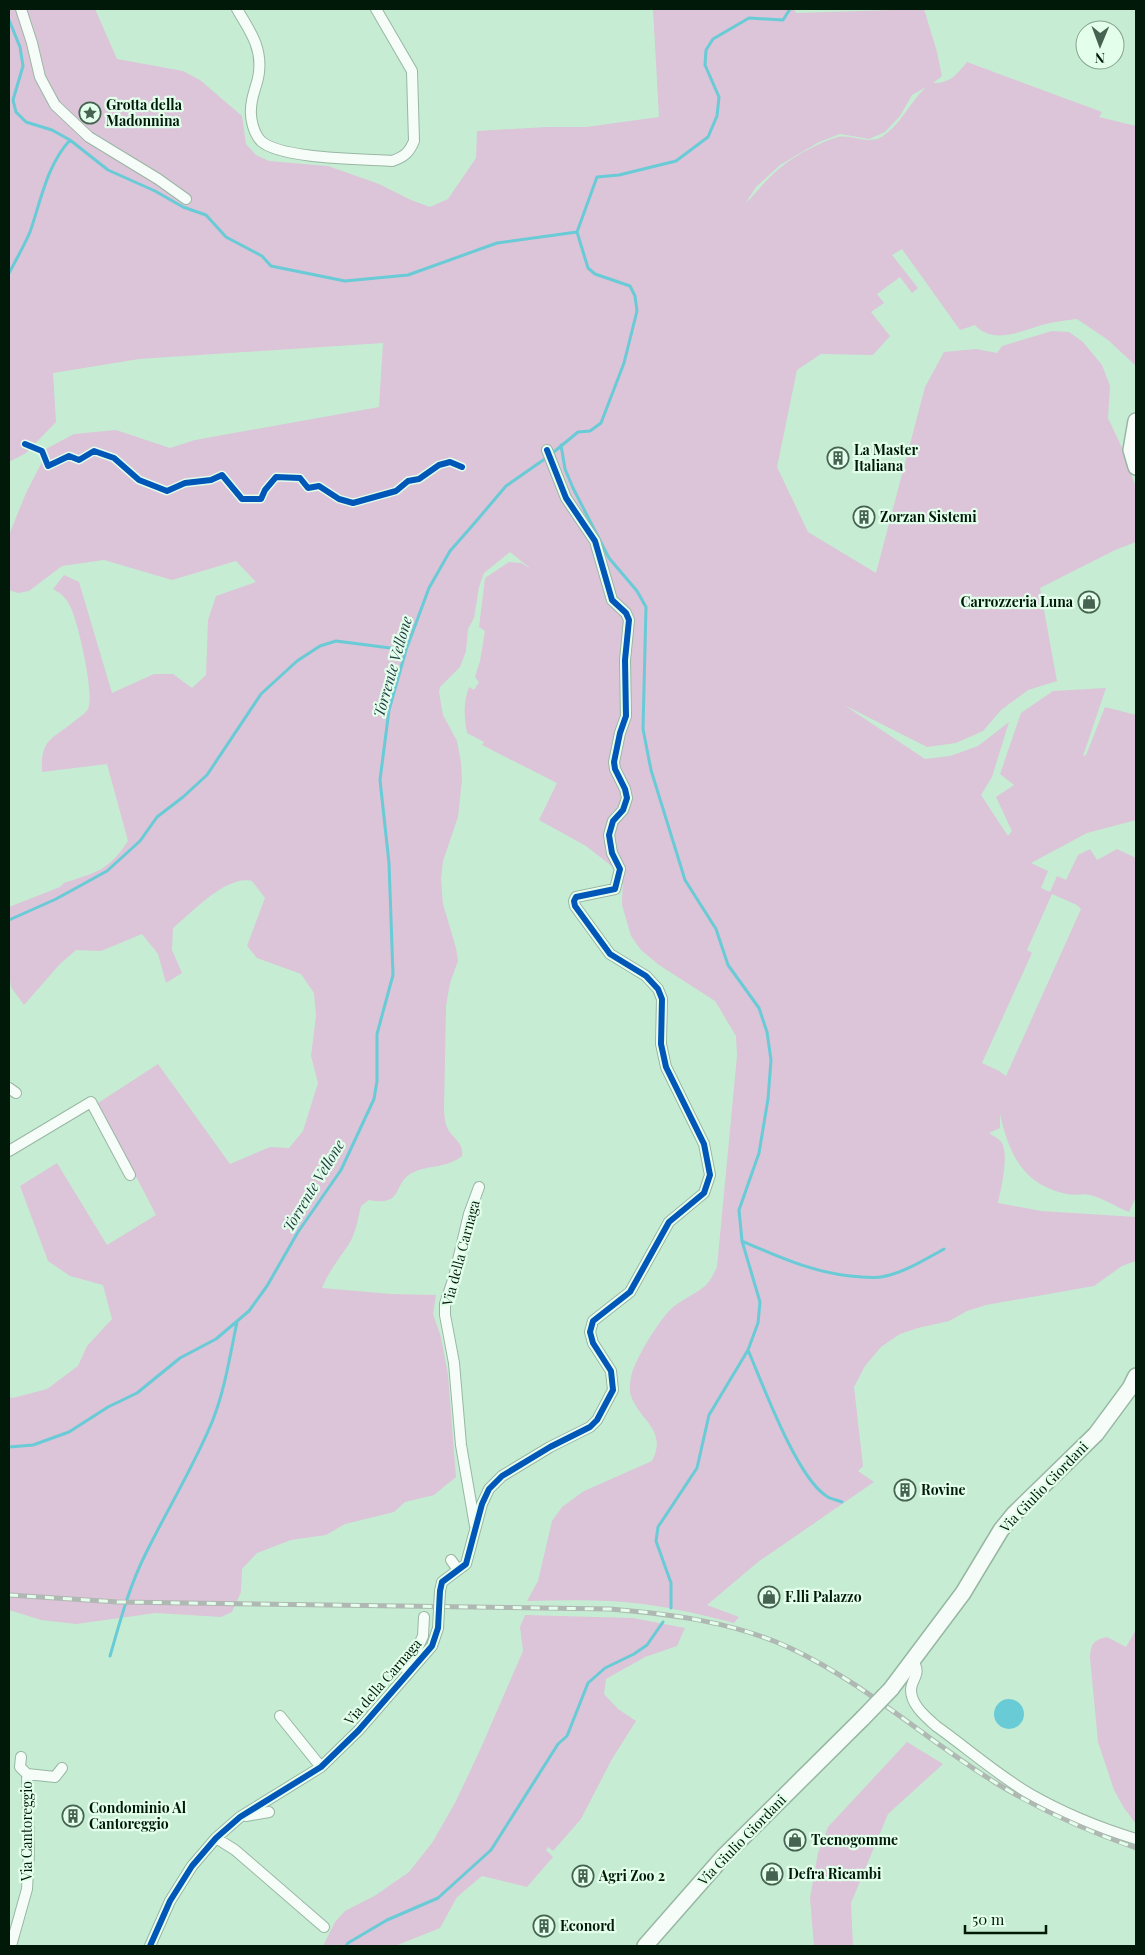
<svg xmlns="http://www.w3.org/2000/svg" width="1145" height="1955" font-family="'Playfair Display',serif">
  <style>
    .green { fill: #dcc4d9; fill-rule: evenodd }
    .water { fill: #68cbd6 }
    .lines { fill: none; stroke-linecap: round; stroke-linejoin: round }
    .stream { stroke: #68cbd6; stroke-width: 3 }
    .street-casing { stroke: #98b7a3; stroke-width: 12 }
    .secondary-casing { stroke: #98b7a3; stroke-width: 18 }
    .street { stroke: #f6fcf8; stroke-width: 10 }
    .secondary { stroke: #f6fcf8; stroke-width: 15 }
    .rail-casing { stroke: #afb8b2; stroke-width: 5 }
    .rail { stroke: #e3ffeb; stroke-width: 3; stroke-dasharray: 9; stroke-linecap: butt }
    .street-bridge-casing { stroke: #98b7a3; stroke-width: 12; stroke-linecap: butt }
    .secondary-bridge-casing { stroke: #98b7a3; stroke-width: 18; stroke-linecap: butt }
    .street-bridge { stroke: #f6fcf8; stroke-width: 10 }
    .secondary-bridge { stroke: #f6fcf8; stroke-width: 15 }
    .cycleway-casing { stroke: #e3ffeb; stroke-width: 9 }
    .cycleway { stroke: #0057b8; stroke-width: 6 }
    .labels { text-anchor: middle; stroke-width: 4.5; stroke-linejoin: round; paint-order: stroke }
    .poi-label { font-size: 14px; font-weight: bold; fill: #001909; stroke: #e3ffeb; text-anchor: start }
    .street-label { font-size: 14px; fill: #001909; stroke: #e3ffeb }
    .water-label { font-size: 15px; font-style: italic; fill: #1f3a40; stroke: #e3ffeb }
  </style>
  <rect width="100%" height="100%" fill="#c6edd3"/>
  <path class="green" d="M9 9H95L117 59 183 71 200 80 242 116 246 144 256 155 269 161 328 166 379 184 411 200 430 207 448 199 476 158 477 131 547 127H586L659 117 653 9H794L796 13 924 9 937 52 942 76 933 83C951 83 956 75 967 62L1102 112 1099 117 1136 126V366L1108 340 1077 319C1068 320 1059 321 1050 323 1026 328 995 347 975 325L960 330 902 249 892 255 918 288 912 293 900 277 877 294 884 303 871 312 890 336 873 355 821 354 797 370 777 467 808 532 876 573 925 387 944 352 976 349 997 353 1002 346 1052 331 1069 332 1083 342 1102 365 1110 386 1108 418 1123 450 1136 488V542L1115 550 1040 588 1057 681 1028 690 1001 710 983 731 956 743 927 747 844 705 925 759 950 756 978 746 1009 722 992 777 981 795 1008 836 1012 831 996 797 1014 785 1000 774 1021 713 1053 691 1106 688 1083 756 1086 755 1105 707 1136 715V820L1087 833 1031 863 1048 871 1041 888 1050 892 1057 876 1066 880 1078 855 1090 849 1097 860 1117 849 1136 858V1197L1129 1212C1116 1207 1103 1198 1090 1195 1083 1193 1074 1196 1067 1194 1023 1185 1009 1154 1000 1114V1128L989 1133C993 1136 999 1138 1002 1143 1009 1157 1001 1188 998 1203L1041 1211 1136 1217V1261L1122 1266 1094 1286 986 1305 967 1311 949 1321 918 1328 900 1334 891 1340 881 1347 865 1366 854 1387 863 1466 858 1471 874 1482 758 1562 707 1605 739 1617 734 1623C703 1615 674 1608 643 1604 605 1599 566 1600 527 1601L538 1581 552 1521 562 1507 584 1491 652 1461C668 1430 640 1421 631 1396 629 1391 630 1382 631 1377 634 1361 658 1322 670 1310 680 1300 694 1295 705 1286 710 1282 714 1273 717 1267L737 1056 736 1036 715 1001 659 965 641 950 631 936 622 905 623 875 586 846 539 820 557 783 482 745 484 742 467 733C464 717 463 703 469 687L474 690 479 682 475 677 480 661 485 631 479 627 485 578 509 562 521 563 531 569 510 552 484 573 479 587 474 618 468 629 466 651 460 667 440 687 439 692 443 715 457 741 461 762 462 780 458 817 443 861 441 879 443 904 456 948 458 961 450 983 446 1006 444 1111C445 1118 445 1125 449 1131 455 1140 464 1144 462 1156 448 1168 429 1165 414 1172 391 1182 406 1207 369 1200L361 1206C358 1218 356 1233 349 1244 339 1259 329 1271 322 1288L391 1294 436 1295 433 1314 441 1337 448 1375 456 1477 434 1495 405 1502 394 1512 345 1524 326 1535 291 1540 257 1553 242 1569 241 1592 232 1612 221 1617 156 1613 76 1624 41 1620 9 1610V1397L13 1398 47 1389 78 1366 87 1346 112 1319 103 1285 70 1276 48 1261 20 1186 57 1163 107 1245 156 1215 98 1103 158 1064 230 1164 270 1147 289 1148 303 1131 318 1083 311 1056 316 1016 314 993 301 974 257 958 247 946 265 898 252 881C226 875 193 912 173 928L172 950 182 973 166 983 158 954 142 934 101 951 76 950 60 964 24 1005 11 987 9 974V907L60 887 64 883C97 872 108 871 128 841L107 764 42 772C40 737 54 739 77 719 81 716 86 713 88 709 95 695 78 623 71 608 67 599 62 594 53 589L64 575 79 582 112 693 154 674H173L192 688 206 675 208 620 216 596 256 582 236 561 172 580 104 560 62 566 29 591 18 593 9 590V535L26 493 41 464 43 457 42 451 74 434 116 430 170 448 195 440 379 407 383 343 139 359 53 373 56 422 26 453 9 462ZM926 87C910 102 902 123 883 136 868 146 853 134 838 137 822 141 792 157 780 168 767 178 756 193 745 204L756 187 780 165 819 142 840 134 869 139 885 132 900 116 912 95ZM1052 894 1077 905 1081 909 1006 1076 999 1071 982 1063 1032 953 1027 950Z
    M525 1615 633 1618 685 1628 677 1646 645 1657 606 1679 604 1694 618 1709 636 1721 612 1759 581 1819 553 1851 548 1847 546 1850 553 1857 527 1887 482 1876 457 1897 440 1928 395 1946H323L335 1922 345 1911 376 1895 409 1872 432 1843 456 1801 480 1750 523 1651 520 1627Z
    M1136 1630V1824L1124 1808 1114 1790 1098 1742 1090 1658C1091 1644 1093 1640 1107 1637L1126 1647Z
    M907 1742 943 1764 888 1814 851 1903 853 1946H814L810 1898 818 1853 828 1827Z"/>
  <path class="water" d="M994 1714a15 15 0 1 1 30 0a15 15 0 1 1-30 0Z"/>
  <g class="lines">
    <path class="stream" d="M9 20 20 47 23 66 13 100 16 112 26 122 52 130 70 140
      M9 273C16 260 24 246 30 232 41 200 47 165 70 140L108 170 155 191 183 207 206 215 226 237 262 256 271 266 345 281 408 275 497 243 577 232
      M561 445 565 469 573 488 609 558 637 591 646 607 643 729 651 770 685 880 716 929 728 965 759 1008 767 1032 771 1060 768 1099 759 1153 739 1210 742 1241 760 1302 758 1323 748 1350 709 1415 697 1468 658 1527 656 1541 671 1583V1608
      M9 920 56 899 107 871 140 841 157 817 183 797 207 775 261 694 297 661 320 646 336 641 406 650
      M742 1241C781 1258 819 1275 862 1277 868 1277 875 1278 881 1277 904 1273 924 1260 944 1249
      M748 1350C763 1385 796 1475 825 1495 829 1499 837 1500 842 1502
      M9 1447 33 1445 69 1432 108 1407 137 1393 180 1358 216 1339 249 1311 267 1286 298 1232 341 1170 374 1099 377 1081V1034L393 975 389 863 380 780 389 710 406 650 429 588 450 551 472 526 506 486 549 456 578 432 590 431 601 423 624 363 637 311 635 296 630 286 595 274 588 268 577 232 597 177 619 175 676 161 708 137 717 116 719 97 705 65 706 50 713 39 749 18 783 20 790 9
      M110 1656C120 1622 129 1587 145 1555 167 1510 193 1468 212 1422 225 1390 230 1355 237 1322
      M346 1946 348 1943 387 1920 438 1898 491 1850 558 1744 567 1736 588 1683 605 1668 634 1654 647 1645 663 1622"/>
    <g class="street-casing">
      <path id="street" d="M21 9 32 43 40 77 55 105 89 137 158 179 186 199
        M237 9C249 30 262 46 259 72 258 84 251 96 251 109 250 119 254 134 261 141 280 159 364 159 392 161 404 157 409 153 414 141L412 71 376 9
        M9 1088 16 1093
        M9 1151 91 1102 130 1175
        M475 1526 461 1445 454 1363 445 1315V1304L454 1277 469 1214 479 1187
        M451 1560 458 1570
        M440 1591 442 1582 466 1564 482 1504 489 1489 502 1476 550 1447 590 1427 597 1420 613 1390 611 1371 593 1343 590 1332 593 1321 630 1292 669 1222 704 1193 710 1175 704 1144 666 1067 661 1044 662 999 658 989 646 976 610 954 575 906 574 901 576 897 615 889 620 869 612 853 609 835 613 821 623 810 627 798 625 789 615 769 614 762 620 733 626 716 625 660 629 620 626 613 612 600 595 541 566 498 547 450
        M912 1661C923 1673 911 1679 911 1690 911 1705 926 1717 936 1726 967 1748 996 1774 1030 1794 1063 1813 1100 1828 1136 1839
        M407 1670 423 1636 424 1617
        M280 1716 321 1767
        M27 1774 55 1777 62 1768
        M246 1816 269 1812
        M216 1838 235 1850 324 1927
        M11 1946 27 1889 29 1852 27 1774 20 1767 21 1757
        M150 1946 170 1901 192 1866 216 1838 240 1817 321 1767 358 1731 432 1646 438 1628"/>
    </g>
    <g class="secondary-casing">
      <path id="secondary" d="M1136 421 1131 450 1136 467
        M891 1689 963 1593 1001 1530 1014 1514 1096 1434 1130 1388 1136 1376
        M645 1946 724 1856 863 1718"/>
    </g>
    <use href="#street" class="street"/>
    <use href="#secondary" class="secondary"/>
    <g class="rail-casing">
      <path id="rail" d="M9 1595 118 1602 610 1609C671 1614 734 1622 790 1648 865 1683 926 1740 996 1783 1040 1810 1087 1831 1136 1848"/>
    </g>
    <use href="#rail" class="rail"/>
    <g class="street-bridge-casing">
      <path id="street-bridge" d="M438 1628 440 1591"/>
    </g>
    <g class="secondary-bridge-casing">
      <path id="secondary-bridge" d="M863 1718 891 1689"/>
    </g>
    <use href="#street-bridge" class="street-bridge"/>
    <use href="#secondary-bridge" class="secondary-bridge"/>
    <g class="cycleway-casing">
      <path id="cycleway" d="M25 444 42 451 48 466 69 456 79 460 94 451 114 458 139 480 167 491 185 483 211 480 222 475 242 499H261L265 490 276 477 300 478 308 488 319 486 339 499 353 503 396 491 408 481 419 479 439 465 450 462 462 467
        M150 1946 170 1901 192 1866 216 1838 240 1817 321 1767 358 1731 432 1646 438 1628 440 1591 442 1582 466 1564 482 1504 489 1489 502 1476 550 1447 590 1427 597 1420 613 1390 611 1371 593 1343 590 1332 593 1321 630 1292 669 1222 704 1193 710 1175 704 1144 666 1067 661 1044 662 999 658 989 646 976 610 954 575 906 574 901 576 897 615 889 620 869 612 853 609 835 613 821 623 810 627 798 625 789 615 769 614 762 620 733 626 716 625 660 629 620 626 613 612 600 595 541 566 498 547 450"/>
    </g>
    <use href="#cycleway" class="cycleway"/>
  </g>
  <defs>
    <g id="sight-ring" transform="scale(1.125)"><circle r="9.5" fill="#e3ffeb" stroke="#456350" stroke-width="1.5"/><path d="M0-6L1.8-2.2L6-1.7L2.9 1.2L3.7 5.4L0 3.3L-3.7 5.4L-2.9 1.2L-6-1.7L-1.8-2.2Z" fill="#456350"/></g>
    <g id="building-ring" transform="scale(1.125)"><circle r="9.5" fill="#e3ffeb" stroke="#456350" stroke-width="1.5"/><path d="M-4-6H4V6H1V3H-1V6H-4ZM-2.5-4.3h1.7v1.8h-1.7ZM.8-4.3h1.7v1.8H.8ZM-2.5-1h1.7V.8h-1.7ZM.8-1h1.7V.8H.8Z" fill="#456350"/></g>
    <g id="shop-ring" transform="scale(1.125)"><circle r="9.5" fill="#e3ffeb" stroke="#456350" stroke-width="1.5"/><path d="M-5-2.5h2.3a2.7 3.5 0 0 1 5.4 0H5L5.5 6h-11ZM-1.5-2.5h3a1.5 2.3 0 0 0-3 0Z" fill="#456350"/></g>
  </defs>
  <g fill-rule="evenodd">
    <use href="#sight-ring" x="90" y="113"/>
    <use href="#building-ring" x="838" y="458"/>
    <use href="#building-ring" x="864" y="517"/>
    <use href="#shop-ring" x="1089" y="602"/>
    <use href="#building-ring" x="905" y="1490"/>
    <use href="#shop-ring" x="769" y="1597"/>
    <use href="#building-ring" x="73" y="1816"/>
    <use href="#shop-ring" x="795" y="1840"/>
    <use href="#shop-ring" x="772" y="1874"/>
    <use href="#building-ring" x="583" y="1876"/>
    <use href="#building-ring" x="544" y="1926"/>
  </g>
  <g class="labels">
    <g class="poi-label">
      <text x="106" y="110">Grotta della<tspan x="106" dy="16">Madonnina</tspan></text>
      <text x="854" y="455">La Master<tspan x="854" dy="16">Italiana</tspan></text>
      <text x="880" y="522">Zorzan Sistemi</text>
      <text x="1073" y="607" text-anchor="end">Carrozzeria Luna</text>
      <text x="921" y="1495">Rovine</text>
      <text x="785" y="1602">F.lli Palazzo</text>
      <text x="89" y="1813">Condominio Al<tspan x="89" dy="16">Cantoreggio</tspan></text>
      <text x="811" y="1845">Tecnogomme</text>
      <text x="788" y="1879">Defra Ricambi</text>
      <text x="599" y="1881">Agri Zoo 2</text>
      <text x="560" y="1931">Econord</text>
    </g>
    <g class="street-label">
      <text transform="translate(461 1253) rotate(-75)" y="5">Via della Carnaga</text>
      <text transform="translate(1044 1487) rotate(-46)" y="5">Via Giulio Giordani</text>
      <text transform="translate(383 1682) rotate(-49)" y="5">Via della Carnaga</text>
      <text transform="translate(27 1831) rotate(-90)" y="5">Via Cantoreggio</text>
      <text transform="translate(742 1840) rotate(-46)" y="5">Via Giulio Giordani</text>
    </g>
    <g class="water-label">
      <text transform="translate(393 667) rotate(-74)" y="5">Torrente Vellone</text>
      <text transform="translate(314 1186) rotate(-59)" y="5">Torrente Vellone</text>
    </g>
  </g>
  <rect width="1145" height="1955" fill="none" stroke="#001909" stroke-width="20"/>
  <g transform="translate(1100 45) rotate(181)"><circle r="24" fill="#e3ffeb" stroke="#88a391"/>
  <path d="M0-4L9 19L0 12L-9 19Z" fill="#456350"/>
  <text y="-8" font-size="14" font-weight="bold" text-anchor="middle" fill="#001909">N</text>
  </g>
  <path d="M965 1925v8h81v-8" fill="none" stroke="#001909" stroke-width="2.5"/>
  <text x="972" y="1925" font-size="15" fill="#001909" stroke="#e3ffeb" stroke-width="4" paint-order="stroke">50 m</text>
</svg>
